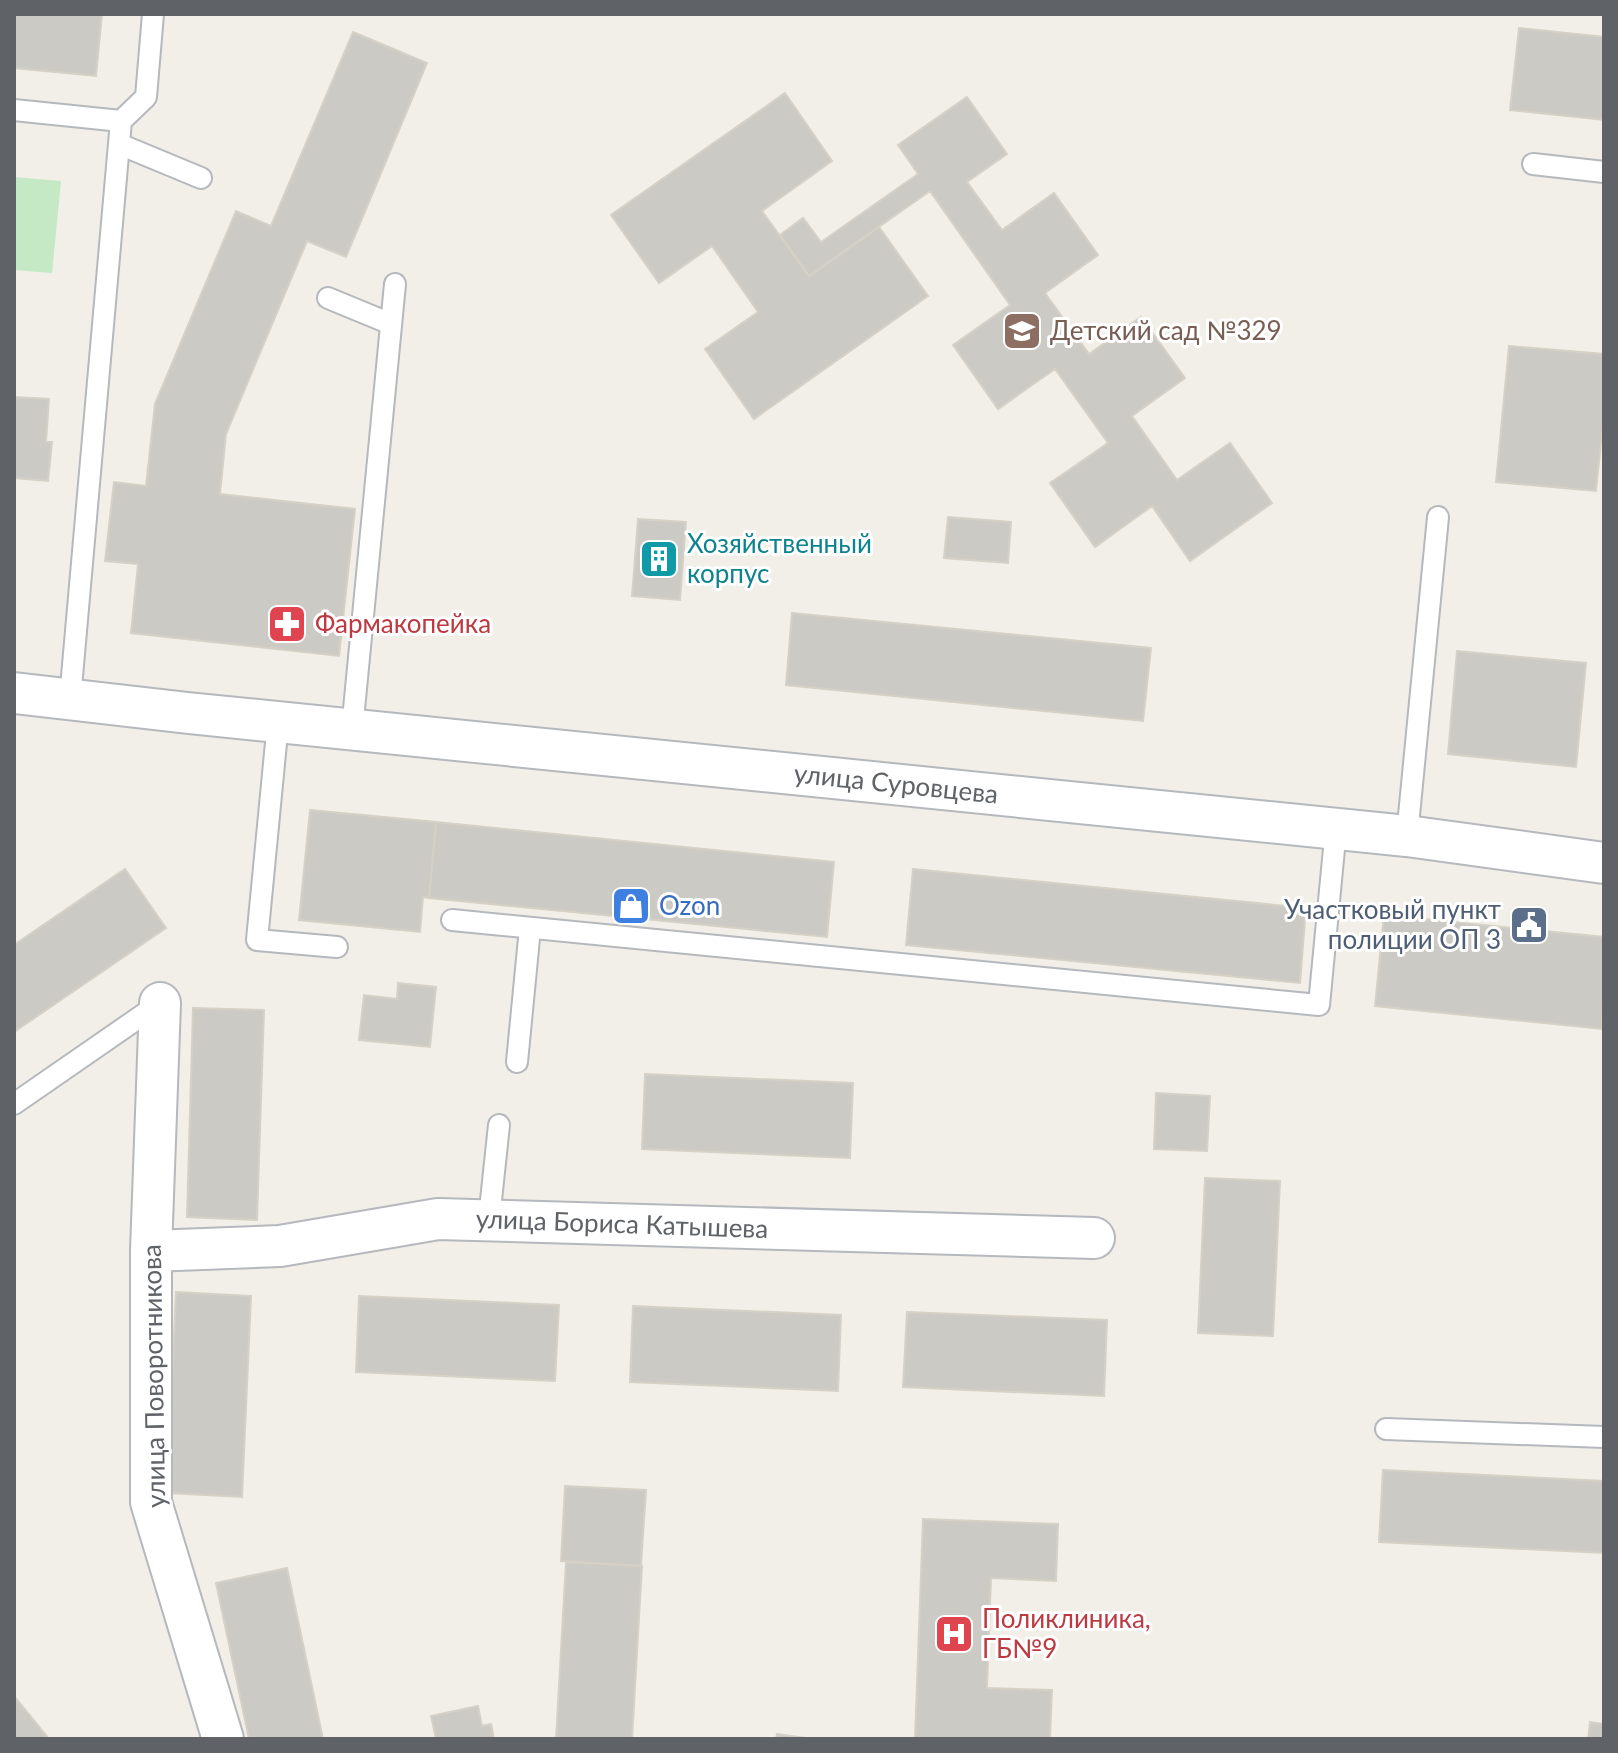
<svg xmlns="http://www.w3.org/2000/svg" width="1618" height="1753" font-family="Lato,sans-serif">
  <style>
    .green { fill: #c5e8c5 }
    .building { fill: #cccac5; stroke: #d6d1c6; stroke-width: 2 }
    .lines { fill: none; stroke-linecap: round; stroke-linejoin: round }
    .lane-casing { stroke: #b5b8bc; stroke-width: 24 }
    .street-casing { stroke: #b5b8bc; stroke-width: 44 }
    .lane { stroke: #fff; stroke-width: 20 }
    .street { stroke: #fff; stroke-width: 40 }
    .labels { text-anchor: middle; stroke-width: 6; stroke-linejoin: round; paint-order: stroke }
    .education-label { font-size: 26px; fill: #785e54; stroke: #fff; text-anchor: start }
    .culture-label { font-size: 26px; fill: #0d838f; stroke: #fff; text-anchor: start }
    .health-label { font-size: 26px; fill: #be3a42; stroke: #fff; text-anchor: start }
    .street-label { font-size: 26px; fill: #5f6368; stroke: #fff }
    .shop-label { font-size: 26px; fill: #366cbe; stroke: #fff; text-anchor: start }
    .service-label { font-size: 26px; fill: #4e5e75; stroke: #fff; text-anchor: end }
  </style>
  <rect width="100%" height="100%" fill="#f1efe8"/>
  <path class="green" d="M14 177 61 181 52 273 14 270Z"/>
  <path class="building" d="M14 14H102L96 76 14 68Z
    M1519 28 1604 37V120L1510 110Z
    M353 32 427 63 346 257 307 241 226 434 220 494 355 509 339 656 131 633 138 564 105 561 114 482 146 486 155 404 236 211 271 226Z
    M785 93 832 161 762 211 809 276 879 227 928 296 754 419 705 349 758 312 712 246 659 283 611 215Z
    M967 97 1007 154 967 182 1002 230 1054 193 1098 255 1045 293 1089 354 1141 317 1185 378 1132 416 1177 480 1230 443 1272 503 1190 561 1152 506 1095 547 1050 483 1108 443 1055 369 998 409 953 345 1010 305 930 191 809 276 780 235 803 218 821 242 918 174 898 145Z
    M1509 346 1604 354V413L1596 491 1496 482Z
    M14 397 49 399 46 442H52L48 481 14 478Z
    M948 517 1011 522 1008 563 944 558Z
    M638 519 686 522 680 600 632 596Z
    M792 613 1151 648 1143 721 786 685Z
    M1457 651 1586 663 1576 767 1448 754Z
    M310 810 436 822 429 898 423 897 420 932 299 920Z
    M436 822 834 862 827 937 429 898Z
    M125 869 166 928 14 1032V945Z
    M913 869 1306 908 1300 983 906 945Z
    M1384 915 1604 937 1602 1029 1375 1006Z
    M398 983 436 987 430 1047 359 1040 364 995 397 999Z
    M193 1008 264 1010 257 1220 187 1217Z
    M645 1074 853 1083 850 1158 642 1149Z
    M1156 1093 1210 1096 1207 1151 1154 1149Z
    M1205 1178 1280 1181 1273 1336 1198 1333Z
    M176 1292 251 1296 242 1497 167 1493Z
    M359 1296 559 1305 555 1381 356 1372Z
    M633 1306 841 1315 838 1391 630 1382Z
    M907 1312 1107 1320 1104 1396 903 1387Z
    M1383 1470 1604 1481V1553L1379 1542Z
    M565 1486 646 1490 641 1566 561 1561Z
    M923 1519 1058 1524 1056 1581 991 1578 987 1688 1052 1690 1050 1739 915 1738Z
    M566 1562 642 1566 632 1739H556Z
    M287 1568 323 1739H249L216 1583Z
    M14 1696 49 1739H14Z
    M478 1706 482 1726 491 1724 494 1739H436L431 1716Z
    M1590 1722 1604 1724V1739H1588Z
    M777 1734 813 1739H776Z"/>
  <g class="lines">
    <g class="lane-casing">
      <path id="lane" d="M14 110 121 121
        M119 144 201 178
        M1533 164 1604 172
        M328 298 391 324
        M70 699 121 121 146 97 153 14
        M278 722 257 940 337 947
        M352 730 395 284
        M1407 836 1438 517
        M452 920 1319 1005 1336 828
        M517 1062 530 928
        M14 1104 160 1003
        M489 1219 499 1125
        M1386 1429 1604 1437"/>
    </g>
    <g class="street-casing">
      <path id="street" d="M14 693 188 713 1407 836 1604 863
        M160 1003 151 1251V1502L223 1739
        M151 1251 280 1246 438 1219 1094 1238"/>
    </g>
    <use href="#lane" class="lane"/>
    <use href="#street" class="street"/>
  </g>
  <defs>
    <g id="school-square" transform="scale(2)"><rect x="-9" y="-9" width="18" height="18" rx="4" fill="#8d6e63" stroke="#fff"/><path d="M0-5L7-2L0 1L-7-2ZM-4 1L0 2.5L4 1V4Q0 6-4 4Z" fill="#fff"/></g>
    <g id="building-square" transform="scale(2)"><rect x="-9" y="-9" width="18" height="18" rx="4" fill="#0f9aa8" stroke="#fff"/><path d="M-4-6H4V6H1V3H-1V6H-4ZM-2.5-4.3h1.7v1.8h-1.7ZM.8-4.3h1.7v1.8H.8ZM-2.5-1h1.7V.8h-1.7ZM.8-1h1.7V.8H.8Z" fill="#fff"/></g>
    <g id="pharmacy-square" transform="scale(2)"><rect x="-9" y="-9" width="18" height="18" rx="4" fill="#e0444e" stroke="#fff"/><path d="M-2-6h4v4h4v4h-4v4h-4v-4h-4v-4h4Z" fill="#fff"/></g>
    <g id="shop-square" transform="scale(2)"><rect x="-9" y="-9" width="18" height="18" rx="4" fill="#3f7fe0" stroke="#fff"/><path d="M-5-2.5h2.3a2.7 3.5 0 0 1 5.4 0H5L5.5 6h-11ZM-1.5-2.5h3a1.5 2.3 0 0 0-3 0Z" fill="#fff"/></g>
    <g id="civic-square" transform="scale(2)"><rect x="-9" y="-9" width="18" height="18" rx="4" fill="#5c6f8a" stroke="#fff"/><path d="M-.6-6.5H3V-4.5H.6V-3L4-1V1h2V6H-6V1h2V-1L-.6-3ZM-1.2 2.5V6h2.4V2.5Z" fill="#fff"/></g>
    <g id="hospital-square" transform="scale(2)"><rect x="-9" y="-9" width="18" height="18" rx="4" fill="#e0444e" stroke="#fff"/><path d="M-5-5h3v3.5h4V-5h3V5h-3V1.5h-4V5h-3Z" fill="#fff"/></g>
  </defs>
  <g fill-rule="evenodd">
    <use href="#school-square" x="1022" y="331"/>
    <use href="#building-square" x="659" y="559"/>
    <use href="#pharmacy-square" x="287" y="624"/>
    <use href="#shop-square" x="631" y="906"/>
    <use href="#civic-square" x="1529" y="925"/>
    <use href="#hospital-square" x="954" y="1634"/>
  </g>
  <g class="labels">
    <g class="education-label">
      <text x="1050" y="340">Детский сад №329</text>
    </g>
    <g class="culture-label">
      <text x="687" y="553">Хозяйственный<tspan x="687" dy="30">корпус</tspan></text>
    </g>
    <g class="health-label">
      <text x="315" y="633">Фармакопейка</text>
      <text x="982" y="1628">Поликлиника,<tspan x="982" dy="30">ГБ№9</tspan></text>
    </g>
    <g class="street-label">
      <text transform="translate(896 784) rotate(6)" y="9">улица Суровцева</text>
      <text transform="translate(622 1224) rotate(2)" y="9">улица Бориса Катышева</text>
      <text transform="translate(154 1376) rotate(-91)" y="9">улица Поворотникова</text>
    </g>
    <g class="shop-label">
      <text x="659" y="915">Ozon</text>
    </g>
    <g class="service-label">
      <text x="1501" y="919">Участковый пункт<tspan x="1501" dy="30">полиции ОП 3</tspan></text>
    </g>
  </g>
  <rect width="1618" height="1753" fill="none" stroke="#5f6368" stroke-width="32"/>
</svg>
